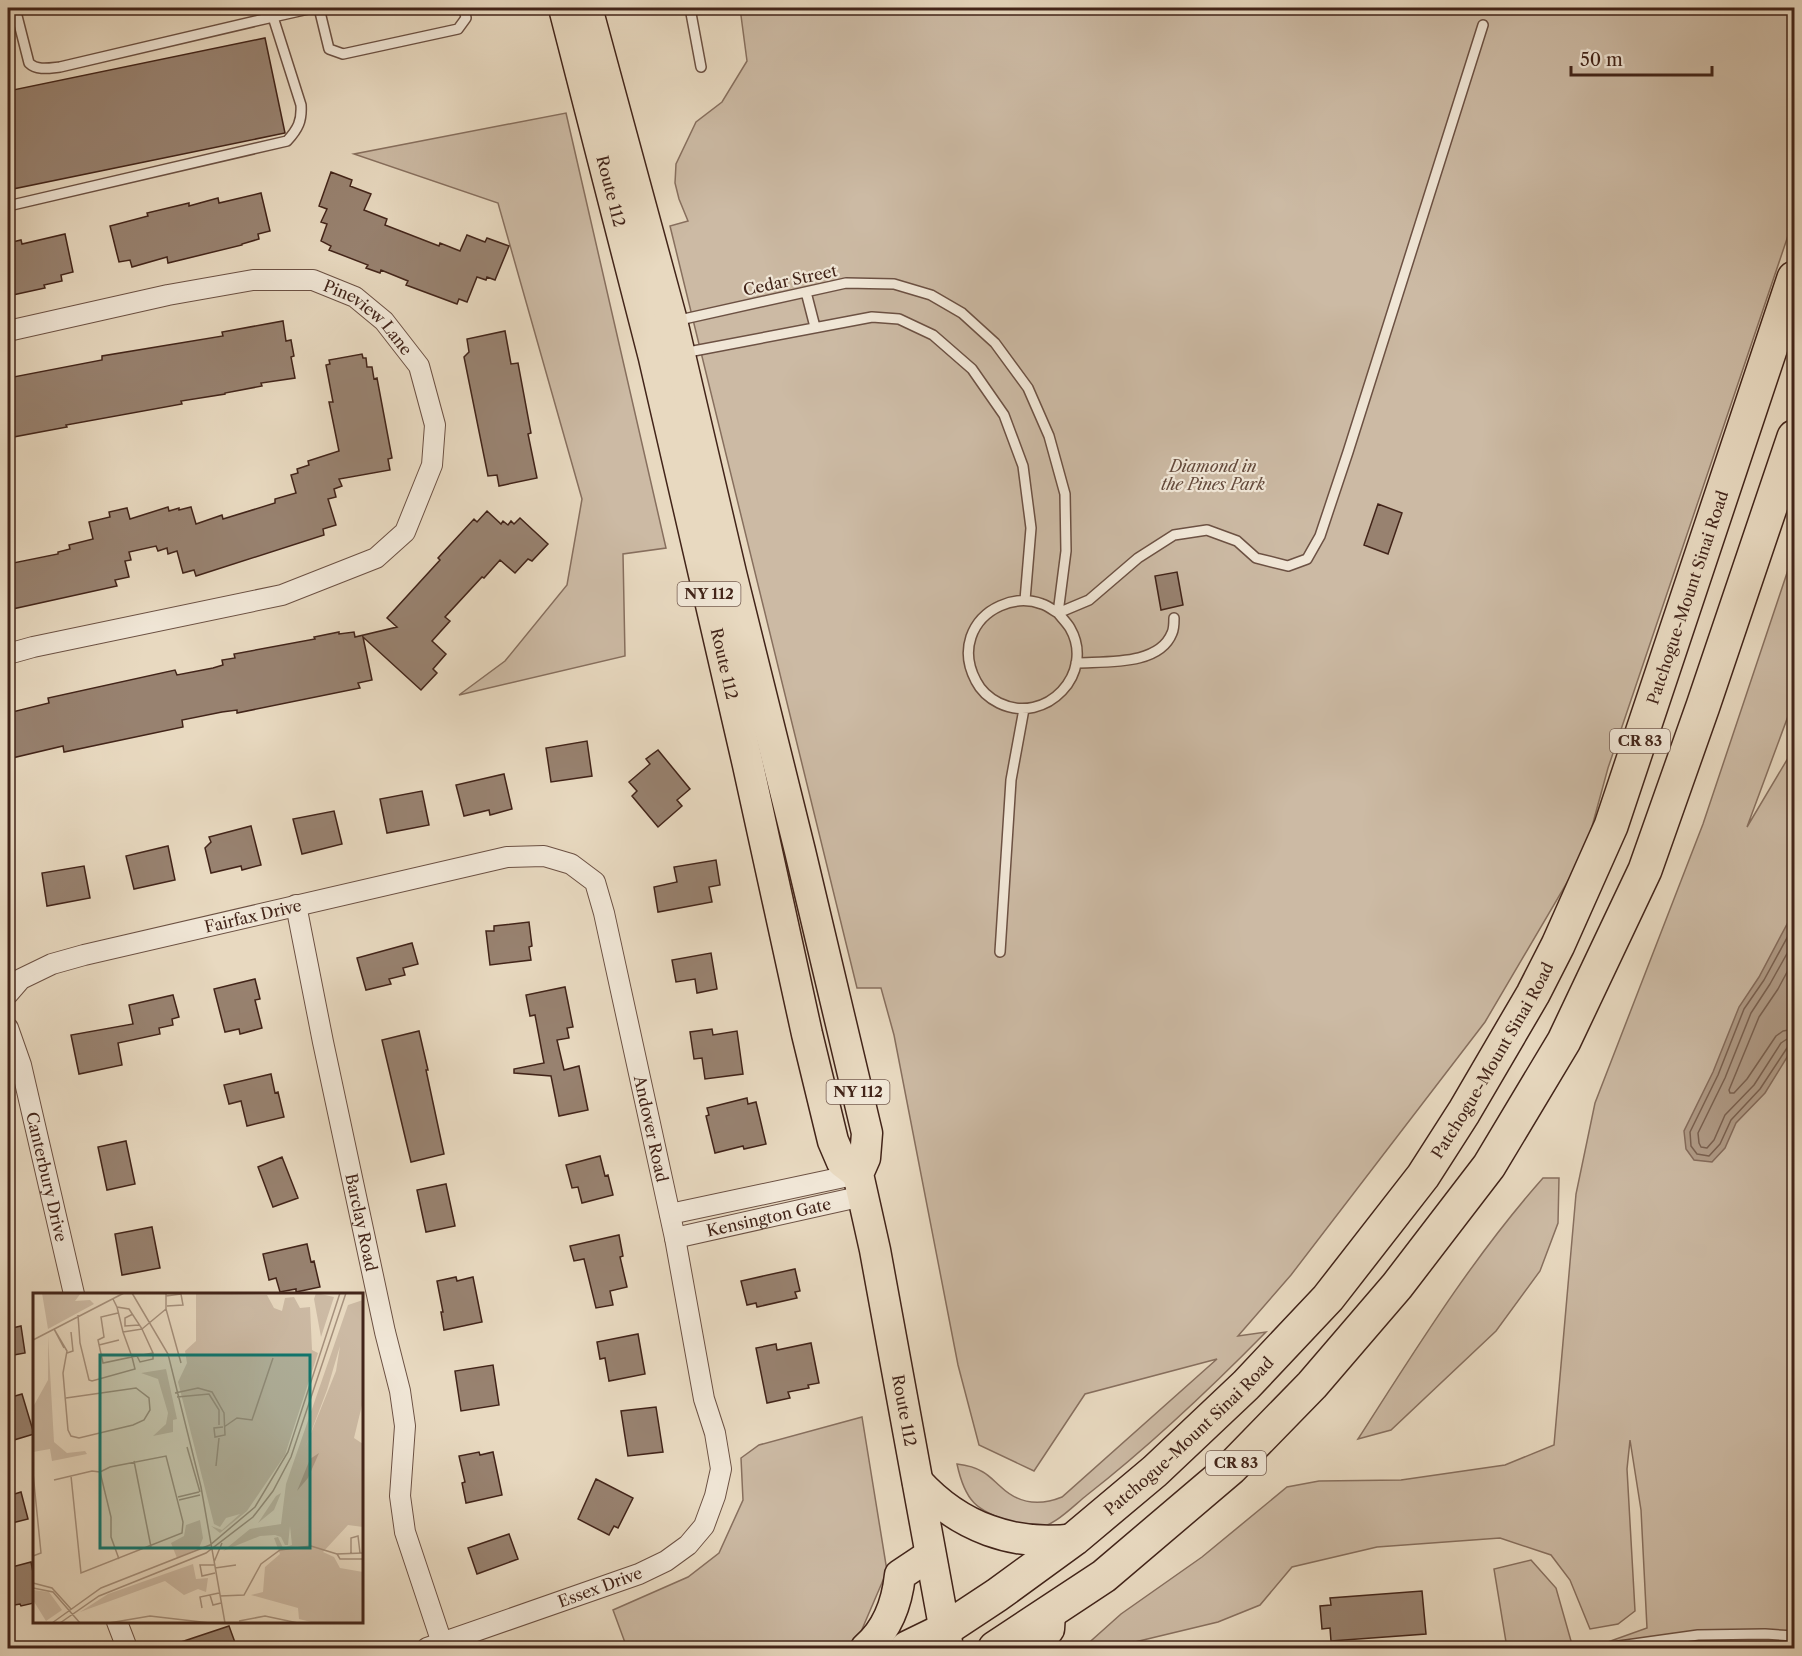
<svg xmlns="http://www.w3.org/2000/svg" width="1802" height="1656" font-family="'Libre Caslon Text',serif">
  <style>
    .green { fill: #ccbaa4; stroke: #876f5e; stroke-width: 1.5 }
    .water { fill: #b09b87; stroke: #846b5b; stroke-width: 1.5 }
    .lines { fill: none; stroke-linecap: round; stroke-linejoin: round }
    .shore { stroke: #796050; stroke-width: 1.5 }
    .building { fill: #988270; stroke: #422419; stroke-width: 1.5 }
    .lane-casing { stroke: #6c5143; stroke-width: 12 }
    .street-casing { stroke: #6c5143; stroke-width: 22 }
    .primary-casing { stroke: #422419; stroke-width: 33 }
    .highway-casing { stroke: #422419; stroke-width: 36 }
    .lane { stroke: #f0e6d6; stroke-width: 9 }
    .street { stroke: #f0e6d6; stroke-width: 20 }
    .primary { stroke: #e8d9c0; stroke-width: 30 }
    .highway { stroke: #e8d9c0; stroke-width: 33 }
    .labels { text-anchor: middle; stroke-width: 4.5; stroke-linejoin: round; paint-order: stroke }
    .shield { fill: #f0e6d6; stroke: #765e52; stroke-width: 1.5 }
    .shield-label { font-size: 15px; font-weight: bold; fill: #422419 }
    .street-label { font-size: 16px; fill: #422419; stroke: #f0e6d6 }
    .park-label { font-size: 16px; font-style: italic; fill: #644a3c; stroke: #f0e6d6 }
    .inset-road { fill: none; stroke: #a6917d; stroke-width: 1.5 }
    .view { fill: #0f766e; fill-opacity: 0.15; stroke: #0f766e; stroke-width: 3 }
    .inset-edge { fill: none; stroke: #422419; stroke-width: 3 }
  </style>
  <rect width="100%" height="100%" fill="#e8d9c0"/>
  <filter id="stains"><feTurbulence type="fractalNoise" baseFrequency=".00333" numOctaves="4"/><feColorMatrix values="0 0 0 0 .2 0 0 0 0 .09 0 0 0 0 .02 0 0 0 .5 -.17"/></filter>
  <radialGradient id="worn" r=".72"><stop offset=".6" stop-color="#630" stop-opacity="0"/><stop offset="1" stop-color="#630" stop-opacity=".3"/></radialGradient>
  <path class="green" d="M740 8H1794V218L1608 768 1585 852 1485 1022 1291 1275 1238 1336 1266 1332C1209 1390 1151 1445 1087 1495 1072 1507 1053 1528 1033 1529 1027 1529 1018 1524 1012 1522 976 1511 965 1501 957 1464 966 1465 975 1467 983 1472 990 1476 995 1482 1001 1487 1019 1504 1040 1506 1062 1497L1217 1359 1085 1394 1034 1471 979 1445 958 1365 894 1035 881 988H857L670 226 688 221 679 199 675 183 676 164 696 122 722 102 747 61Z
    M566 113 666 548 623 554 625 656 459 695 505 661 567 585 582 499 498 203 354 154Z
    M1794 552V700L1747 827 1794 748V1648H1591L1647 1628 1641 1510 1630 1440 1627 1469 1635 1611 1618 1624 1590 1629 1570 1580 1551 1555 1500 1538 1377 1547 1292 1567 1260 1605 1218 1622 1110 1648H1083L1121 1614 1202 1557 1287 1487 1319 1481 1401 1480 1505 1465 1554 1445 1576 1194 1595 1103 1703 824Z
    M1543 1178H1559L1558 1223 1540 1271 1496 1331 1391 1430 1358 1439C1416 1349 1472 1258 1543 1178Z
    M862 1417 887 1571 854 1648H627L613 1610 688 1577 719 1553 743 1500 741 1458 759 1445Z
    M1531 1560 1556 1588 1573 1648H1507L1494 1569Z"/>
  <path class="water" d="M1794 911V1046L1765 1093 1736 1123 1725 1148 1712 1162 1694 1160 1686 1149 1684 1131 1713 1072 1739 1007 1759 977Z"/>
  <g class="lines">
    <path class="shore" d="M1794 925 1764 980 1744 1009 1718 1075 1690 1132 1691 1146 1697 1154 1709 1156 1720 1144 1731 1120 1760 1089 1787 1048 1794 1045
      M1794 941 1770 984 1751 1013 1725 1078 1698 1133 1699 1143 1701 1147 1707 1148 1714 1140 1725 1115 1754 1085 1781 1043 1787 1039 1794 1038
      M1794 959 1778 989 1759 1017 1729 1090 1730 1093H1734L1747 1079 1776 1036 1783 1031 1794 1029"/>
  </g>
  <path class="building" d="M265 38 285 133 8 190V91Z
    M331 172 352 180 350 186 371 194 364 210 387 219 385 225 439 246 440 243 460 251 467 235 485 242 487 238 509 246 495 280 487 277 486 280 477 277 467 302 459 299 457 304 406 285 408 281 381 270 380 273 366 268 368 265 329 250 331 246 321 241 327 224 321 222 327 209 319 206Z
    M261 193 270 231 258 234 259 239 242 244V245L168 263 167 257 132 267 130 260 119 262 110 226 148 216 147 213 189 203V206L218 198 219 203Z
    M65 234 73 272 61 275 62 281 44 285 45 288 8 296V243L21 240 22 244Z
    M283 321 286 341 291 340 294 356 291 357 295 378 261 383 262 386 225 393V394L181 401 182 404 66 425 67 427 8 438V378L102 360V356L223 336 222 332Z
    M505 331 511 364 518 363 531 433 528 434 537 478 499 486 497 475 488 476 464 357 469 352 467 339Z
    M362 354 363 358H366L367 367H372L374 379 377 378 392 458 388 459 390 470 339 479 342 486 334 489 336 497 328 499 336 525 323 529 324 535 196 576 194 570 183 573 177 551 168 554 167 548 158 551 156 546 129 552 131 560 125 561 129 577 115 580 117 586 8 610V564L58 554V552L70 549 69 545 93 539 89 522 110 517 109 512 127 508 130 519 168 507 169 511 179 508V510L191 507 196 524 222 515 223 519 275 503V499L296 493 291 475 298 473 297 469 309 465 308 461 339 451 329 402H333L326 365 330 364 329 360Z
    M1378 504 1402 513 1388 554 1364 545Z
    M487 511 501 524 503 521 508 525 511 521 514 524 520 518 548 544 532 561 528 559 515 573 500 560 484 578 482 577 445 617 450 621 432 641 446 654 433 669 437 673 421 690 363 637 372 680 358 683 360 688 237 713V710L222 712 182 720 183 727 64 752 63 746 8 759V713L49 703 48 698 175 670 177 675 213 668 223 665 222 660 235 658 234 654 315 639 314 637 339 632V634L354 632 355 637 397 627 387 618 440 560 438 558 474 519 477 522Z
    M1177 572 1183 605 1161 610 1155 576Z
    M587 741 592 776 551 782 546 748Z
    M658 750 690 789 677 800 682 806 658 827 632 796 637 791 629 782 650 764 646 759Z
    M504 774 512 809 490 815 489 810 464 816 456 785Z
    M422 791 429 825 387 833 380 799Z
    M334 811 342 844 302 854 293 819Z
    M251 826 261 865 242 870 241 866 211 873 205 848 211 842 209 837Z
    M168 846 175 880 134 889 126 856Z
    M716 860 720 885 709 887 712 902 658 912 654 887 677 882 674 867Z
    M84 866 90 898 47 906 42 873Z
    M529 922 532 946 529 947 531 960 490 965 486 931H494V926Z
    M412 943 418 964 403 968 405 975 389 979 391 984 366 990 357 958Z
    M711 953 717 989 697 993 695 979 676 982 672 960Z
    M255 979 260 999 255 1000 262 1028 240 1034 239 1029 225 1032 214 989Z
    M565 987 573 1027 567 1028 569 1038 557 1040 564 1070 579 1066 588 1110 559 1116 551 1076 514 1073V1069L544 1063 535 1015 530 1016 526 995Z
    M173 995 179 1017 172 1019 173 1025 159 1028 160 1034 118 1043 122 1065 79 1074 71 1035 133 1024 129 1005Z
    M712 1029 713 1035 737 1031 743 1074 705 1079 702 1058 694 1059 690 1032Z
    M419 1031 428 1070H426L444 1154 411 1162 382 1040Z
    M271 1074 275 1093 278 1092 284 1117 247 1126 241 1101 229 1104 224 1085Z
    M747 1098 748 1104 756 1102 766 1144 744 1149 743 1146 715 1153 706 1116 709 1115 707 1108Z
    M126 1141 135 1184 107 1190 98 1147Z
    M600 1156 605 1176 608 1175 613 1195 582 1203 578 1187 572 1188 566 1165Z
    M282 1157 298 1198 273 1207 258 1167Z
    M446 1184 455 1226 426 1232 417 1190Z
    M152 1227 160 1268 122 1275 115 1234Z
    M619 1235 623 1256 620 1257 627 1287 610 1291 613 1305 596 1308 584 1259 574 1261 570 1246Z
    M307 1244 311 1262 314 1261 320 1287 296 1292V1289L280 1292 276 1278 269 1280 263 1254Z
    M795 1269 800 1291 795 1292 797 1298 757 1307 756 1303 747 1305 741 1281Z
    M456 1277 457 1281 473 1277 482 1322 444 1330 441 1312H443L437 1281Z
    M21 1326 25 1353 8 1356V1329Z
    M638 1334 645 1374 609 1381 605 1358 600 1359 597 1342Z
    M811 1343 819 1383 808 1385 809 1388 788 1392 790 1398 767 1403 756 1348 776 1344 777 1350Z
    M493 1365 499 1405 461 1411 455 1371Z
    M22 1394 34 1434 14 1440 13 1436 8 1438V1398Z
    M656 1407 663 1452 628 1456 621 1411Z
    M479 1452 480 1455 493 1452 502 1495 466 1503 462 1483 465 1482 459 1456Z
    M596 1479 633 1498 618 1528 614 1526 609 1535 578 1519Z
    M21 1492 28 1519 8 1524V1496Z
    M509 1534 518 1559 477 1574 468 1548Z
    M31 1562 34 1577V1603L21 1606 20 1604 8 1606V1568Z
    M1422 1591 1426 1634 1331 1641 1330 1628 1322 1629 1320 1606 1331 1605 1330 1598Z
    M229 1626 237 1648H170L169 1646Z"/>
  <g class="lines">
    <g class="lane-casing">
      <path id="lane" d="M269 8 273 17 313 8
        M319 8 329 49 343 54 458 29 466 18 464 8
        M690 8 701 67
        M8 206 287 141C298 129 302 121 301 105L273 17 60 67C50 68 37 71 29 63L15 8
        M806 292 815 327
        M675 321 846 283 894 284 931 295 962 313 995 343 1028 388 1049 436 1065 494 1066 551 1058 613C1062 618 1067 623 1070 628 1096 673 1046 726 999 703 989 698 981 691 976 681 969 668 966 652 971 637 981 608 1015 594 1042 604 1048 606 1053 610 1058 613
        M683 353 872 317 899 319 933 335 972 369 1004 415 1023 466 1031 528 1025 600
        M1058 613 1089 600 1138 558 1174 535 1207 530 1237 541 1256 558 1288 566 1307 559 1320 536 1348 452 1483 25
        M1076 663C1106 661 1159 666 1172 633 1174 629 1174 623 1174 618
        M1000 952 1011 780 1024 709
        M1605 1648 1698 1635 1765 1634 1794 1636"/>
    </g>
    <g class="street-casing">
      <g id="street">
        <path id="s1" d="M8 331 168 295 253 280H313L355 297 384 321 419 366 435 425 432 465 405 532 376 558 282 595 33 647 8 654"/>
        <path id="s2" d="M296 905 323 1042 385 1332 400 1391 405 1426 400 1496 405 1532 442 1643"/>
        <path id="s3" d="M8 994 21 979 52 964 84 955 507 857 544 856 571 864 595 882 604 913 675 1238 704 1399 715 1433 721 1469 715 1496 704 1526 688 1545 666 1561 639 1574 427 1648"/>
        <path id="s4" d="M8 1028 21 1065 74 1294"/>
        <path d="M670 1214 858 1174"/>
        <path id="s5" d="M675 1238 863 1196"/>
        <path d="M117 1622 127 1648"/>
      </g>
    </g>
    <g class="primary-casing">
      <g id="primary">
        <path id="s6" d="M564 8 654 358 748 765 807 1034 833 1141 842 1162 858 1174"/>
        <path id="s7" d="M587 8 672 321 731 573 800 851 867 1133 865 1158 858 1174 875 1250 948 1648"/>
        <path d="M918 1482C959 1527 1014 1547 1074 1539"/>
        <path d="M866 1648C888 1629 897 1603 900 1575L930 1555"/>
        <path d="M1033 1648 1049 1629 1050 1613"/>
      </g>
    </g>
    <g class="highway-casing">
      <g id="highway">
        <path id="s8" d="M907 1648 944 1630 997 1595 1074 1539 1155 1471 1246 1385 1328 1298 1423 1176 1464 1112 1533 994 1558 945 1611 826 1794 278"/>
        <path d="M995 1648 1104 1576 1231 1468 1312 1385 1397 1286 1489 1166 1564 1041 1645 870 1703 706 1794 437"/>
      </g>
    </g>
    <use href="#lane" class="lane"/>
    <use href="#street" class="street"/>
    <use href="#primary" class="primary"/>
    <use href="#highway" class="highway"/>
  </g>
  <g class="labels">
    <g class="shield">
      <rect x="677.5" y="582" width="63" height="24" rx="4.5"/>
      <rect x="1610" y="729" width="60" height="24" rx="4.5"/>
      <rect x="826.5" y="1080" width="63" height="24" rx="4.5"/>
      <rect x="1206" y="1451" width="60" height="24" rx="4.5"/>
    </g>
    <g class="shield-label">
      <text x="709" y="599">NY 112</text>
      <text x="1640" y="746">CR 83</text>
      <text x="858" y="1097">NY 112</text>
      <text x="1236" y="1468">CR 83</text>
    </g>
    <g class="street-label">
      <text dy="6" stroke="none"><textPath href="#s6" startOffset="189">Route 112</textPath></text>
      <text transform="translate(790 280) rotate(-12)" y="6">Cedar Street</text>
      <text dy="6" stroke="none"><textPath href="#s1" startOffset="378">Pineview Lane</textPath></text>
      <text dy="6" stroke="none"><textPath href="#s8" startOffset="1344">Patchogue-Mount Sinai Road</textPath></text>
      <text dy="6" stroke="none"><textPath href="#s6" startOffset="675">Route 112</textPath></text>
      <text dy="6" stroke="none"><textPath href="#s3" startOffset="261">Fairfax Drive</textPath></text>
      <text dy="6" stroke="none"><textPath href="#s8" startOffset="840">Patchogue-Mount Sinai Road</textPath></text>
      <text dy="6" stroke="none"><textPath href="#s3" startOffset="870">Andover Road</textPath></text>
      <text dy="6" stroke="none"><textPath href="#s4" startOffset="154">Canterbury Drive</textPath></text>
      <text dy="6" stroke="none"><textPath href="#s5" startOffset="96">Kensington Gate</textPath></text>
      <text dy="6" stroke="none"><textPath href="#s2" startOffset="324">Barclay Road</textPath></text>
      <text dy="6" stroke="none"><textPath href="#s7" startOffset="1443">Route 112</textPath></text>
      <text dy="6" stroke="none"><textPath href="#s8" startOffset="354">Patchogue-Mount Sinai Road</textPath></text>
      <text transform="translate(600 1587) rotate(-20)" y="6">Essex Drive</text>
    </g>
    <g class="park-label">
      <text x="1213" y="472">Diamond in<tspan x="1213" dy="18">the Pines Park</tspan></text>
    </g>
  </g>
  <g transform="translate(33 1293)">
    <rect width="330" height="330" fill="#e8d9c0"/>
    <path d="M9 0H48L42 8 57 7 61 11 15 36ZM163 0 234 2 241 15 249 18 252 5 261 4 267 15 277 14 279 57 285 60 252 162 214 218 187 240 178 233 189 237 207 221 193 225 187 234 181 231 145 89 154 70 152 58 163 48ZM283 0 301 4 288 44 281 6ZM330 7V108L321 145 330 151V234L315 232 290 259 301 264 307 275 330 279V330H282L266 326 265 315 218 302 230 299 232 274 247 261 241 245 245 244 250 255 259 252 257 233 255 252H252L248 244 242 242 227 243 190 258 217 236 248 231 253 191 315 12ZM307 53 303 78 272 155 294 97ZM15 43 21 149 34 160 52 158 54 161 19 168 17 156 0 159V114L15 87ZM133 76 144 126 140 127V139L120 143 133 131 135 120 125 86 108 80ZM248 200 241 217 225 230 243 203ZM167 227 170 245 166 255 144 265 138 250 151 243 153 232ZM160 271 163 286 175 285 173 299 165 296 151 302 132 288 47 319 75 301ZM0 297 16 299 29 317 13 328 0 307Z" fill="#ccbaa4" fill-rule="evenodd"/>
    <path d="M286 160 275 185 264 198 277 166Z" fill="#b09b87"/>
    <path class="inset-road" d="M99 0 135 61 168 194 192 330M133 0V16L148 70M133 3 148 1 150 12 134 13M80 6 84 14 96 16 109 36 133 16M84 14 90 39 99 64 120 60 109 36 90 39M100 21 92 25V33L106 32M45 22 47 50 56 87 59 88 102 76 99 64 70 70 65 47 71 44 68 24 85 20M21 36 34 58 30 80 35 137 38 143 46 145 100 132 111 127 117 117 116 105 103 95 33 105M22 38 31 55M0 47 91 0M66 52 86 47M34 60 40 58 38 39M104 63 107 69 120 66V60M142 100 165 95 179 99 191 120 192 142 182 144 181 135 190 134M144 104 176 101 186 117V132M191 134 204 125 219 127 240 65M154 154 167 199M101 168 118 254M183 173 186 145M0 180 8 260 0 263M38 183 48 280 149 240 150 229 133 163 77 174 67 179M21 187 59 178 67 179 78 224V244L86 266M145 204 166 199M146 207 167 202M318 260V245L325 243 327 260M330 260 304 261 307 266H330M181 269 189 250M181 272H167L169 283 182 280M182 275 203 272M0 290 19 295 38 316M0 295 20 299 47 330M177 302 180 312 188 310M187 303 211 302 228 271 247 257 278 253 304 261M169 315 167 304 186 300M206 328 232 323 265 330M19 330 68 295 177 252 222 214 255 159 307 0M27 330 66 303 173 260 220 224 240 198 258 164 313 0M76 330 117 323 177 330"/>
    <path class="view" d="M67 62H277V255H67Z"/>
    <rect width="330" height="330" class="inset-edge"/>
  </g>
  <rect width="1802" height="1656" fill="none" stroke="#e8d9c0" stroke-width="30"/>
  <rect x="9" y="9" width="1784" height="1638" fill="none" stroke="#422419" stroke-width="3"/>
  <rect x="15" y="15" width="1772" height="1626" fill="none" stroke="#422419" stroke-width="1.5"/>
  <path d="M1571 66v9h141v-9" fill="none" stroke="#422419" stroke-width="3"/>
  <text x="1580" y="66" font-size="18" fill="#422419" stroke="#f0e6d6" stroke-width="4.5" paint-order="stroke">50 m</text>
  <rect width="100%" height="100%" filter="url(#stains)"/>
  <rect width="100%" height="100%" fill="url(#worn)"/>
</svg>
